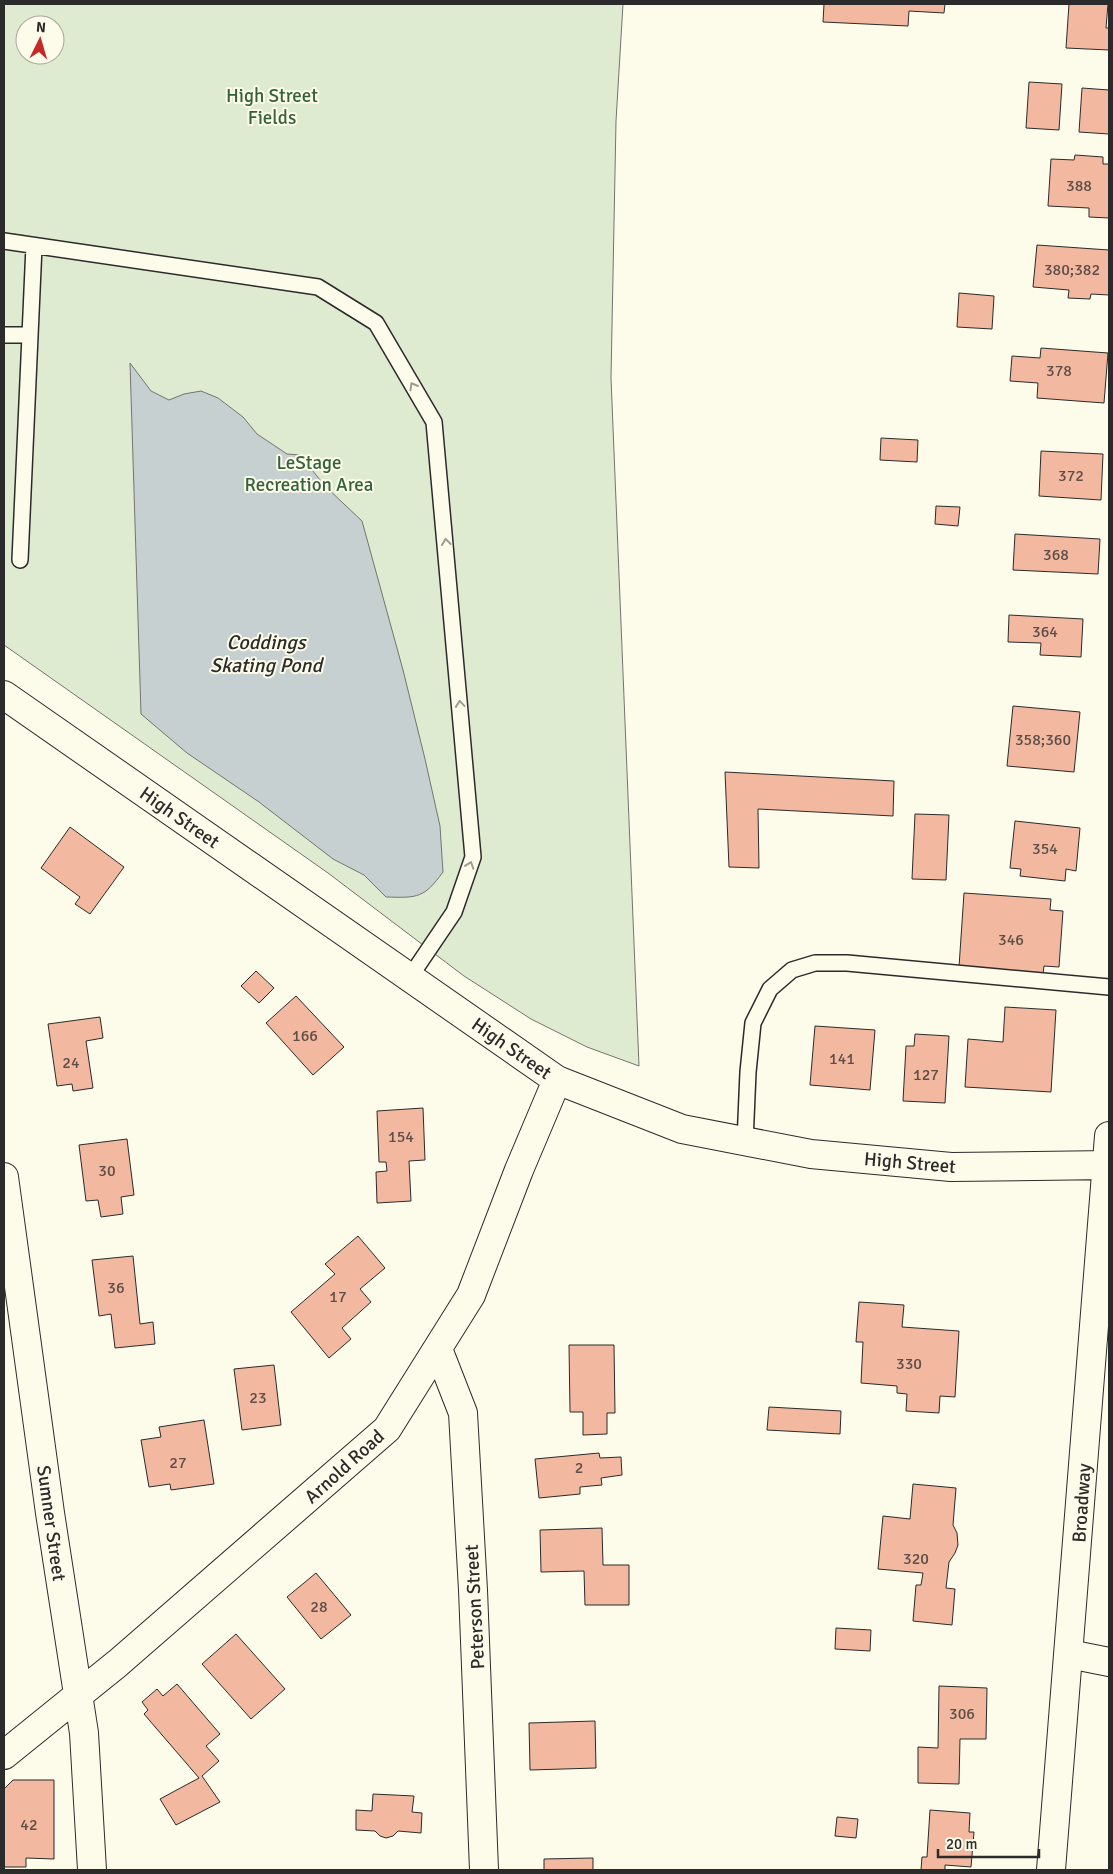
<svg xmlns="http://www.w3.org/2000/svg" width="1113" height="1874" font-family="Signika,sans-serif">
  <style>
    .green { fill: #deebd1; stroke: #74746e; fill-rule: evenodd }
    .water { fill: #c7d0d0; stroke: #74746e }
    .building { fill: #f2b8a0; stroke: #2b2b2b }
    .lines { fill: none; stroke-linecap: round; stroke-linejoin: round }
    .service-casing { stroke: #2b2b2b; stroke-width: 18 }
    .minor-casing { stroke: #2b2b2b; stroke-width: 30 }
    .tertiary-casing { stroke: #2b2b2b; stroke-width: 30 }
    .service { stroke: #fdfbea; stroke-width: 15 }
    .minor { stroke: #fdfbea; stroke-width: 28 }
    .tertiary { stroke: #fdfbea; stroke-width: 28 }
    .oneway { stroke: #9e9d94 }
    .labels { text-anchor: middle; stroke-width: 4; stroke-linejoin: round; paint-order: stroke }
    .number-label { font-size: 16px; fill: #5d4e48 }
    .park-label { font-size: 19px; fill: #34623c; stroke: #fdfbea }
    .street-label { font-size: 19px; fill: #2b2b2b; stroke: #fdfbea }
    .water-label { font-size: 20px; font-style: italic; fill: #2b2b2b; stroke: #fdfbea }
  </style>
  <rect width="100%" height="100%" fill="#fdfbea"/>
  <path class="green" d="M4 4H623L616 121 611 378 639 1066 587 1047 531 1019 464 976 328 873 4 645ZM25 25H55V55H25Z"/>
  <path class="water" d="M130 363 151 391 169 400 184 394 201 391 218 398 243 417 257 434 287 454 300 455 325 486 362 521 403 670 425 759 440 826 443 872C424 898 418 898 386 897L364 875 333 859 259 802 187 753 141 714Z"/>
  <path class="building" d="M824 4H945L944 13 909 11 908 26 823 22Z
    M1069 4H1108L1106 28H1109V50L1066 48Z
    M1029 82 1062 84 1059 130 1026 128Z
    M1082 88 1109 90V134L1079 132Z
    M1075 155 1103 157V164H1109V218L1089 217V208L1048 206 1051 159 1074 160Z
    M1037 245 1109 250V295L1091 294 1090 299 1068 298 1069 290 1033 287Z
    M959 293 994 296 992 329 957 327Z
    M1041 348 1108 353 1104 403 1037 398 1038 383 1010 381 1012 356 1040 358Z
    M881 438 918 440 917 462 880 460Z
    M1041 451 1103 454 1101 500 1039 496Z
    M936 506 960 507 958 526 935 524Z
    M1015 534 1100 539 1098 574 1013 570Z
    M1009 615 1083 619 1081 657 1040 655 1041 643 1008 642Z
    M1013 706 1080 712 1074 772 1007 766Z
    M725 772 894 781 893 816 758 809 759 868 729 867Z
    M915 814 949 815 946 880 912 879Z
    M1015 821 1080 828 1076 871 1066 869 1065 881 1020 876 1021 869 1010 868Z
    M70 827 124 867 90 914 75 904 80 897 41 868Z
    M964 893 1051 899 1050 910 1063 911 1059 967 1044 966 1043 974 959 967Z
    M256 971 274 988 259 1003 241 986Z
    M296 996 344 1047 313 1075 266 1023Z
    M1005 1007 1056 1010 1051 1092 965 1087 968 1039 1003 1042Z
    M100 1017 103 1038 86 1041 93 1088 73 1091 72 1084 57 1086 48 1024Z
    M815 1026 875 1030 870 1090 810 1085Z
    M915 1034 949 1036 945 1103 903 1101 906 1046H914Z
    M423 1108 425 1160 409 1161 411 1201 377 1203 376 1172 387 1171 386 1162H379L377 1111Z
    M127 1139 134 1195 121 1197 123 1214 101 1217 98 1200 86 1201 79 1145Z
    M358 1236 385 1268 360 1289 371 1302 342 1328 351 1339 329 1358 291 1312 335 1274 325 1264Z
    M133 1256 140 1324 153 1322 155 1344 115 1348 111 1314 99 1316 92 1260Z
    M859 1302 904 1305 902 1327 959 1331 955 1397 940 1396 939 1413 906 1411 907 1394 897 1393V1386L861 1383 863 1342H856Z
    M569 1345H614L615 1413H607V1434L583 1435V1412H570Z
    M274 1365 281 1425 242 1430 234 1369Z
    M769 1407 841 1411 840 1434 767 1430Z
    M204 1420 214 1484 171 1490 170 1484 149 1487 141 1440 161 1437 159 1427Z
    M599 1453 600 1458 621 1457 622 1475 601 1478 602 1485 580 1487V1494L539 1498 535 1459Z
    M913 1484 956 1488 953 1525 957 1533 958 1545 955 1553 949 1562 946 1588 955 1589 952 1625 913 1621 916 1585H921L923 1573 878 1569 883 1516 910 1519Z
    M602 1528 603 1565H629V1605H585L584 1571 541 1572 540 1530Z
    M316 1573 351 1615 321 1639 287 1597Z
    M836 1628 871 1630 870 1651 835 1649Z
    M236 1634 285 1689 251 1719 202 1664Z
    M177 1684 220 1734 206 1746 219 1761 202 1776 220 1802 176 1825 160 1799 199 1778 144 1714 148 1710 142 1702 157 1689 163 1696Z
    M939 1686 987 1688 986 1739H960L959 1784 918 1783V1747L938 1748Z
    M595 1721 596 1768 530 1770 529 1723Z
    M13 1780H54V1859L26 1858V1867H4V1789Z
    M373 1794 414 1796 412 1812 422 1813 421 1833 398 1831 393 1836 386 1838 380 1836 375 1831 356 1830V1810L372 1811Z
    M930 1810 970 1813 969 1832H974L971 1867 945 1865V1870H921L922 1857H927Z
    M837 1817 858 1819 856 1838 835 1836Z
    M593 1858V1870H544V1859Z"/>
  <g class="lines">
    <g class="service-casing">
      <path id="service" d="M4 241 318 287 376 323 434 422 473 857 454 912 410 977
        M4 335H30
        M20 560 34 246
        M745 1142 748 1072 753 1023 770 989 792 970 815 963H847L1109 987"/>
    </g>
    <g class="minor-casing">
      <path id="minor" d="M4 1177 50 1513 84 1733 92 1870
        M438 1349 463 1413 473 1590 484 1870
        M1069 1654 1109 1662
        M4 1755 118 1663 387 1429 471 1295 519 1170 557 1080"/>
    </g>
    <g class="tertiary-casing">
      <path id="tertiary" d="M4 695 557 1080 682 1129 811 1154 951 1167 1109 1165
        M1051 1870 1109 1136"/>
    </g>
    <use href="#service" class="service"/>
    <use href="#minor" class="minor"/>
    <use href="#tertiary" class="tertiary"/>
  </g>
  <defs><path id="oneway-chevron" d="M-2-3.5L2.5 0L-2 3.5" fill="none" stroke-width="1.6" stroke-linecap="round" stroke-linejoin="round" transform="scale(1.25)"/></defs>
  <g class="oneway">
    <use href="#oneway-chevron" transform="translate(413 386) rotate(-120)"/>
    <use href="#oneway-chevron" transform="translate(446 542) rotate(-96)"/>
    <use href="#oneway-chevron" transform="translate(460 704) rotate(-95)"/>
    <use href="#oneway-chevron" transform="translate(470 865) rotate(-71)"/>
  </g>
  <g class="labels">
    <g class="number-label">
      <text x="1079" y="191">388</text>
      <text x="1072" y="275">380;382</text>
      <text x="1059" y="376">378</text>
      <text x="1071" y="481">372</text>
      <text x="1056" y="560">368</text>
      <text x="1045" y="637">364</text>
      <text x="1043" y="745">358;360</text>
      <text x="1045" y="854">354</text>
      <text x="1011" y="945">346</text>
      <text x="305" y="1041">166</text>
      <text x="842" y="1064">141</text>
      <text x="71" y="1068">24</text>
      <text x="926" y="1080">127</text>
      <text x="401" y="1142">154</text>
      <text x="107" y="1176">30</text>
      <text x="116" y="1293">36</text>
      <text x="338" y="1302">17</text>
      <text x="909" y="1369">330</text>
      <text x="258" y="1403">23</text>
      <text x="178" y="1468">27</text>
      <text x="579" y="1473">2</text>
      <text x="916" y="1564">320</text>
      <text x="319" y="1612">28</text>
      <text x="962" y="1719">306</text>
      <text x="29" y="1830">42</text>
    </g>
    <g class="park-label">
      <text x="272" y="102">High Street<tspan x="272" dy="22">Fields</tspan></text>
      <text x="309" y="469">LeStage<tspan x="309" dy="22">Recreation Area</tspan></text>
    </g>
    <g class="street-label">
      <text transform="translate(180 817) rotate(35)" y="7">High Street</text>
      <text transform="translate(512 1048) rotate(35)" y="7">High Street</text>
      <text transform="translate(910 1162) rotate(5)" y="7">High Street</text>
      <text transform="translate(344 1466) rotate(-42)" y="7">Arnold Road</text>
      <text transform="translate(1081 1503) rotate(-86)" y="7">Broadway</text>
      <text transform="translate(52 1523) rotate(82)" y="7">Sumner Street</text>
      <text transform="translate(474 1607) rotate(-93)" y="7">Peterson Street</text>
    </g>
    <g class="water-label">
      <text x="266" y="649">Coddings<tspan x="266" dy="23">Skating Pond</tspan></text>
    </g>
  </g>
  <rect width="1113" height="1874" fill="none" stroke="#2b2b2b" stroke-width="10"/>
  <g transform="translate(40 40) rotate(5)"><circle r="24" fill="#fdfbea" stroke="#a9a89e"/>
  <path d="M0-4L9 19L0 12L-9 19Z" fill="#c62828"/>
  <text y="-8" font-size="14" font-weight="bold" text-anchor="middle" fill="#2b2b2b">N</text>
  </g>
  <path d="M938 1849v8h101v-8" fill="none" stroke="#2b2b2b" stroke-width="2.5"/>
  <text x="946" y="1849" font-size="15" fill="#2b2b2b" stroke="#fdfbea" stroke-width="4" paint-order="stroke">20 m</text>
</svg>
